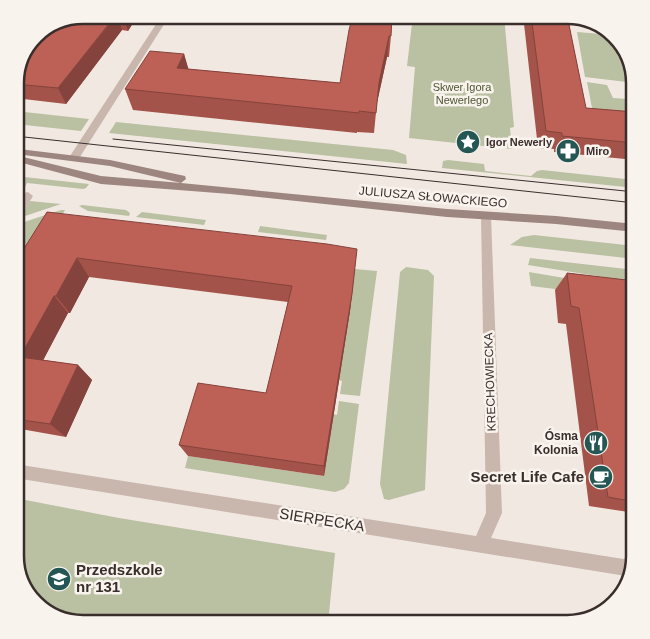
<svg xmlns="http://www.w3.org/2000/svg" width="650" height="639" font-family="Helvetica,sans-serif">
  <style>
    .green { fill: #bac0a2 }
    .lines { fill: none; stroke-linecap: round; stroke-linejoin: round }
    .street { fill: #c9b7ae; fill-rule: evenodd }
    .secondary { fill: #9d867f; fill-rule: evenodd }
    .tram { stroke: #392e2c; stroke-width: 1 }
    .wall { fill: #a35349 }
    .shaded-wall { fill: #84433c }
    .building { fill: #bd6055; stroke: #84433c }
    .labels { text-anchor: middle; stroke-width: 5; stroke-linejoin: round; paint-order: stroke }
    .far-park-label { font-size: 11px; fill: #4d5531; stroke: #f9f3ee }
    .far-poi-label { font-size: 11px; font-weight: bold; fill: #392e2c; stroke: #f9f3ee; text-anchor: start }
    .street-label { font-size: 12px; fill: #392e2c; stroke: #f9f3ee }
    .poi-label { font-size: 12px; font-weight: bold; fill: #392e2c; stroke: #f9f3ee; text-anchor: end }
    .near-poi-label { font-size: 15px; font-weight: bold; fill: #392e2c; stroke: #f9f3ee; text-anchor: end }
    .near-street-label { font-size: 15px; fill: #392e2c; stroke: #f9f3ee }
    .rim { fill: none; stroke: #392e2c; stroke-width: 2.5 }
  </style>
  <rect width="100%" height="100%" fill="#f2e8e2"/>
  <path class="green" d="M413 15H504L514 127 510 128 512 149 409 138 415 67 407 66Z
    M577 32 613 35 618 57 627 59 635 83 585 77Z
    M587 82 607 85 613 98 628 99 625 87 635 86V118L600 113 592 108Z
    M15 111 89 119 81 131 15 124Z
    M116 122 393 150 406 155 407 164 109 133Z
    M448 160 484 164 485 171 531 176 537 171 542 170 635 180V188L442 168 443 161Z
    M15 176 89 184 86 188 83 189 27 183 25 187 15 186Z
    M30 201 61 204 19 218Z
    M82 205 126 210 130 213 129 216 88 211 79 206Z
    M61 210H65L15 301V225Z
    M142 212 206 220 204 225 136 217Z
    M260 226 327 235 326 240 258 232Z
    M534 235 635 246V259L510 245 522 237Z
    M530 258 635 270V282L528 265Z
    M406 267 428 270 434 276 425 490 389 500 384 499 380 484 400 272Z
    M355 269 377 271 360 396 340 394 342 381 338 380Z
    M529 272 635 290V299L531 286Z
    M339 401 359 404 349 483 344 489 335 492 185 468 188 456 324 476 333 414 337 415Z
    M15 498 119 518 335 553 328 624H83L32 601 15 556Z"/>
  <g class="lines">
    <path class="street" d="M162 15H170L78 160H70V156Z
      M28 192 33 196 19 219 15 220V207L24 193Z
      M486 212 491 216 502 513 491 538 630 560 633 561 626 576 15 478V464L476 536 486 513 481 216Z"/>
    <path class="secondary" d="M19 149 110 160 185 176 186 179 181 183 447 209 556 216 635 224V232L556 224 447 217 230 194 101 184 15 161V155L101 176 181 183 110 166 16 154 15 150Z"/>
    <path class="tram" d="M15 136 635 203
      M113 139 635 192"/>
  </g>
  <path class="wall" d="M83 15H138L128 31 122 30 66 104 15 98V78Z
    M523 15H567L586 108 635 112V160L554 152V149L538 148Z
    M392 19 391 36 389 57H387L377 102 374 133 357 132V133L133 110 125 89 184 54 188 69 340 83Z
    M47 212 355 267 350 311 324 476 188 456 179 445 266 393 288 302 89 277 70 313H68L43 360 78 365 92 380 66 437 15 428V263Z
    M567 273 635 281V513L589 506 566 324 558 323 555 290Z
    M592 614 582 618V615Z"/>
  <path class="shaded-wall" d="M117 15 122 30 66 104 58 88Z
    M123 15H138L128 31Z
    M389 36 387 57 377 103 379 83Z
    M184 54 190 74 177 68Z
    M357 249 350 311 324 476V466Z
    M77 258 89 277 70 313 56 296Z
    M54 296 68 313 37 372 20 357Z
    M78 365 92 380 66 437 50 424Z"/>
  <path class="building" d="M83 15H116L58 88 15 84V78L31 46 47 28Z
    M353 15H392L391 36H389L379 83 376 113 359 111V113L125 89 150 51 184 54 177 68 340 83 349 30Z
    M531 15H567L586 108 635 112V143L562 136V133L546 131Z
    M47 212 327 244 357 249 352 294 324 466 179 445 198 383 266 393 292 286 77 258 56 296H54L20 357 78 365 50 424 15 419V263Z
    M567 273 635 281V502L608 497 579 308 571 306Z"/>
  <defs>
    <g id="sight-disc" transform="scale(1.25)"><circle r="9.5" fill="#245754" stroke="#f9f3ee"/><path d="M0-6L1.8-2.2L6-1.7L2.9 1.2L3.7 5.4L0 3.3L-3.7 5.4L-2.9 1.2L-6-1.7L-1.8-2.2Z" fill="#fff"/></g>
    <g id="pharmacy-disc" transform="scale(1.25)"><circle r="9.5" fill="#245754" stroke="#f9f3ee"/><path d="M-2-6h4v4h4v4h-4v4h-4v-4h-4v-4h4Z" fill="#fff"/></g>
    <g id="restaurant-disc" transform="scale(1.25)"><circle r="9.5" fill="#245754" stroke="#f9f3ee"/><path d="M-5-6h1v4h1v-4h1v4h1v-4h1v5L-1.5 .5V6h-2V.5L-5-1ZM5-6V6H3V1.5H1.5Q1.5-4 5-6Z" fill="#fff"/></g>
    <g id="cafe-disc" transform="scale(1.25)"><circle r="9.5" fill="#245754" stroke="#f9f3ee"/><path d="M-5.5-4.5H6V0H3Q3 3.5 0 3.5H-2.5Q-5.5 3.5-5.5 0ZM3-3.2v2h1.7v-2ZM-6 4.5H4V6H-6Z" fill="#fff"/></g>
    <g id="school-disc" transform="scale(1.25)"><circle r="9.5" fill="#245754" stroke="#f9f3ee"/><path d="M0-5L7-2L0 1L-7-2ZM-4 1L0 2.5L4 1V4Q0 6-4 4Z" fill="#fff"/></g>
  </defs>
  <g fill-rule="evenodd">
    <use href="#sight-disc" x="468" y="142"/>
    <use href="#pharmacy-disc" x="568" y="151"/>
    <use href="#restaurant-disc" x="596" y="443"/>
    <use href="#cafe-disc" x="601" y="477"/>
    <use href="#school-disc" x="59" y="579"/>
  </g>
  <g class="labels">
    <g class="far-park-label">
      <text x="462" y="91">Skwer Igora<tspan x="462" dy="13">Newerlego</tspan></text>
    </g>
    <g class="far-poi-label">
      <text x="486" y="146">Igor Newerly</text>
      <text x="586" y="155">Miro</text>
    </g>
    <g class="street-label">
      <text transform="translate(433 197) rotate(5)" y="4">JULIUSZA SŁOWACKIEGO</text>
      <text transform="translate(490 382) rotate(-92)" y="4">KRECHOWIECKA</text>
    </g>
    <g class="poi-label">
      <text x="578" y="440">Ósma<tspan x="578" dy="14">Kolonia</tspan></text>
    </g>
    <g class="near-poi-label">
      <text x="584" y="482">Secret Life Cafe</text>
      <text x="76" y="575" text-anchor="start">Przedszkole<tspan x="76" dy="17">nr 131</tspan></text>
    </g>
    <g class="near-street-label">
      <text transform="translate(322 520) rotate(9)" y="5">SIERPECKA</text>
    </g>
  </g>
  <path d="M0 0H650V639H0ZM83 24H567A59 59 0 0 1 626 83V556A59 59 0 0 1 567 615H83A59 59 0 0 1 24 556V83A59 59 0 0 1 83 24Z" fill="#f9f3ee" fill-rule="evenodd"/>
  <path class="rim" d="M83 24H567A59 59 0 0 1 626 83V556A59 59 0 0 1 567 615H83A59 59 0 0 1 24 556V83A59 59 0 0 1 83 24Z"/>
</svg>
